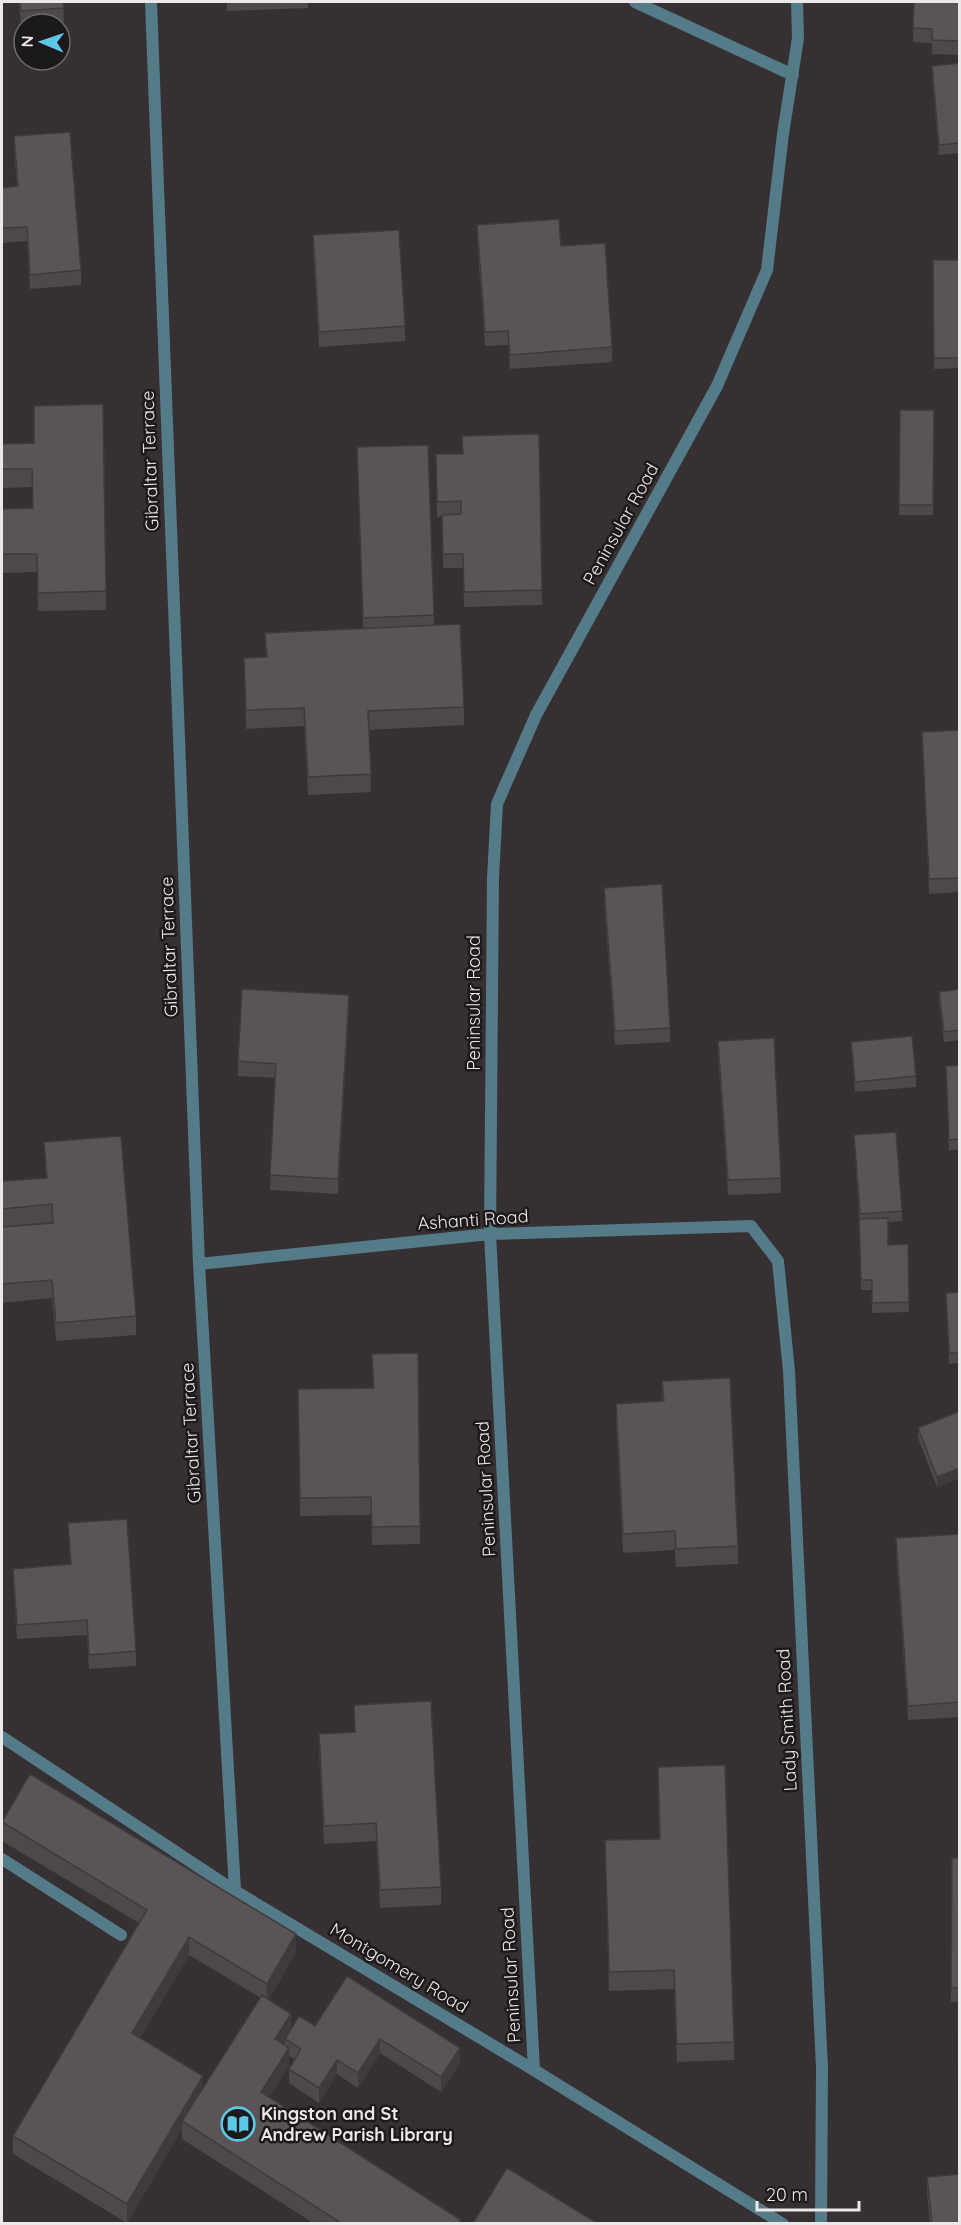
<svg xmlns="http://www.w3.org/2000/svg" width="961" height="2225" font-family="Quicksand,sans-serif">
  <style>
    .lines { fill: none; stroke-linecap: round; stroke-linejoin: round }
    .lane { stroke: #547b88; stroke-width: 12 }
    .wall { fill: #4d484a; fill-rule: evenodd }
    .shaded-wall { fill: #3f3b3c }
    .building { fill: #5a5456; stroke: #3f3b3c; stroke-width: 1.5 }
    .labels { text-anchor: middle; stroke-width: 5; stroke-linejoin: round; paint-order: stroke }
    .street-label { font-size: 18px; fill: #ece8e9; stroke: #1c191a }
    .poi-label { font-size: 18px; font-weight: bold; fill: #ece8e9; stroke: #1c191a; text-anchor: start }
  </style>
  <rect width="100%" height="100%" fill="#363032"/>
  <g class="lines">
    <path class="lane" d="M151 2 199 1264 235 1891
      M635 2 793 75
      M199 1264 490 1234 751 1226 778 1261 789 1371 822 2068 821 2224
      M2 1737 235 1891 534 2070 783 2224
      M2 1859 121 1935
      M534 2070 490 1234 493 878 497 804 536 715 717 386 767 270 783 134 798 38 797 2"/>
  </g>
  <path class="wall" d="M19 2H63L64 22 44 24H24V26H21Z
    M227 2H308V8L227 11Z
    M960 2V55L932 54V43L913 42V28Z
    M960 63V153L939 155 932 76V66Z
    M14 136 81 270V285L30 289 27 241 2 243V188L17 186 14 150Z
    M477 225 561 246 612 347V362L510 369 508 345 485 346 477 239Z
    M313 235 405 326V341L319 347 313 249Z
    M933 260H960V368L934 369Z
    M103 404 106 610 38 611 37 572 2 573V509L33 508 32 487 2 488V444L34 443Z
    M900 410H934L933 515H899Z
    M539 434 542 605 464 607 463 568H443L442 516 437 517 436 454H462Z
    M357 447 434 615V625L464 707V725L369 730 371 792 308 795 304 726 246 729 244 658 266 657 265 633 363 628Z
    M960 730V892L929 894 922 732Z
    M604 888 670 1028V1042L615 1045 604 902Z
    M960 989V1040L944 1042 939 1002V992Z
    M349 1010 338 1194 270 1190 275 1078 238 1076V1061Z
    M718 1041 781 1178V1193L728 1195 718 1056Z
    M851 1042 916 1076V1087L855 1092Z
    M960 1065V1150H949L946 1066Z
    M854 1135 902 1211V1221L888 1222V1245L908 1244 909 1312 872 1313V1290H861L859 1219Z
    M44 1142 136 1316V1335L56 1341 52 1298 2 1303V1227L52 1223V1222L2 1227V1181L46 1178Z
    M960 1292V1363L949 1364 946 1293Z
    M418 1353 420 1544 372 1545 371 1515 300 1516 298 1389 373 1388 372 1354Z
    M662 1381 738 1546V1564L676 1567 675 1550 623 1553 616 1422V1404L662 1401Z
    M960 1411V1478L937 1487 918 1438V1428Z
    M68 1523 136 1651V1666L89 1669 87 1635 17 1639 13 1583V1569L70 1564Z
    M960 1534V1717L908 1720 896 1553V1538Z
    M354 1705 441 1887V1905L380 1908 376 1841 324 1844 319 1752V1734L354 1732Z
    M658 1767 734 2042V2060L677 2062 674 1989 609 1991 605 1840 659 1839Z
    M2 1822 296 1952 269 1999 291 2028 315 2026 347 1976 460 2063 441 2092 380 2053 358 2088 337 2074 319 2103 289 2083V2069L295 2059 289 2056V2066L269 2097 461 2223H313L182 2139V2129L127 2223 13 2154V2136L139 1923 2 1841ZM189 1955 261 1998 203 2088 140 2038Z
    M952 1858H960V2153L958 2002H951Z
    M927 2177 960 2223H930L927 2192Z"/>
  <path class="shaded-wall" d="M349 995V1010L338 1194V1179Z
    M960 1468V1478L937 1487V1477Z
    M296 1934V1952L267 2002V1984Z
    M189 1937V1955L132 2051V2033Z
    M291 2014V2032L285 2039V2042L275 2057V2039Z
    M380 2039V2053L358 2088V2073Z
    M289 2048V2066L261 2110V2092Z
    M460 2048V2063L441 2092V2077Z
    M337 2060V2074L319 2103V2088Z
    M203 2076V2094L182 2121V2129L127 2223V2204Z"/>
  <path class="building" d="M20 2H63L64 8 21 11Z
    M914 2H960V41L932 40V29L913 28Z
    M960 63V143L939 145 932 66Z
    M70 132 81 270 30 275 27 227 2 228V188L18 186 14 136Z
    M559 219 561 246 605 243 612 347 510 355 508 331 485 332 477 225Z
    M399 230 405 326 319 332 313 235Z
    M933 260H960V358H934Z
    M103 404 106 591 38 593 37 554H2V509L33 508 32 469H2V444L34 443V406Z
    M900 410H934L933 505H899Z
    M539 434 542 590 464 592 463 554H443L442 515 461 514V501L437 502 436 454H463L462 436Z
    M428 445 434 615 363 618 357 447Z
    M460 624 464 707 368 711 371 774 308 777 304 708 246 710 244 658 267 657 265 633Z
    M960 730V878L929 879 922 732Z
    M662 884 670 1028 615 1031 604 888Z
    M242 989 349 995 338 1179 270 1175 276 1064 238 1061Z
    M960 989V1030L944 1032 939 992Z
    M912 1036 916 1076 855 1082 851 1042Z
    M774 1038 781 1178 728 1180 718 1041Z
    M960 1065V1139L949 1140 946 1066Z
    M896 1132 902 1211 860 1214 854 1135Z
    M121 1136 136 1316 56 1323 52 1280 2 1284V1227L53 1223 52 1204 2 1209V1181L47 1178 44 1142Z
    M888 1218V1245L908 1244 909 1302 872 1303V1280H861L859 1219Z
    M960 1292V1353H949L946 1293Z
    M418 1353 420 1526 372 1527 371 1497 300 1498 298 1389 374 1388 372 1354Z
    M730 1378 738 1546 676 1549 675 1531 623 1534 616 1404 664 1401 662 1381Z
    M960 1411V1468L937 1477 918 1428Z
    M127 1519 136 1651 89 1655 87 1620 17 1625 13 1569 71 1564 68 1523Z
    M960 1534V1702L908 1706 896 1538Z
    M431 1701 441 1887 380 1890 376 1823 324 1826 319 1734 355 1732 354 1705Z
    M725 1765 734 2042 677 2044 674 1970 609 1972 605 1840 660 1839 658 1767Z
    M30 1774 296 1934 267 1984 189 1937 132 2033 203 2076 127 2204 13 2136 147 1910 2 1822Z
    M952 1858H960V1988H951Z
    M347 1976 460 2048 441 2077 380 2039 358 2073 337 2060 319 2088 289 2069 301 2049 285 2039 299 2016 315 2026Z
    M262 1995 291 2014 275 2039 289 2048 261 2092 461 2220 459 2223H341L182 2121Z
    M958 1999H960V2134H959Z
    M507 2168 597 2223H473Z
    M960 2174V2223H932L927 2177Z"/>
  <defs>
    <g id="library-ring" transform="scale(1.725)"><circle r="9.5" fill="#1c191a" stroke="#5cc7e7" stroke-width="1.5"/><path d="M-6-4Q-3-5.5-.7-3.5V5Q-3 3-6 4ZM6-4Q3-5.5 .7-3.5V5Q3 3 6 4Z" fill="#5cc7e7"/></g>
  </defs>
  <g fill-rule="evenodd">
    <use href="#library-ring" x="238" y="2124"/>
  </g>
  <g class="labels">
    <g class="street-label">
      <text transform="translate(150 461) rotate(-92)" y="6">Gibraltar Terrace</text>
      <text transform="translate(621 524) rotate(-61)" y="6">Peninsular Road</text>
      <text transform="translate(169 947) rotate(-92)" y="6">Gibraltar Terrace</text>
      <text transform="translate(474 1003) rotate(-90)" y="6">Peninsular Road</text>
      <text transform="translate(473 1220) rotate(-4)" y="6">Ashanti Road</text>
      <text transform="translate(191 1433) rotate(-93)" y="6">Gibraltar Terrace</text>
      <text transform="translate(486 1489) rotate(-93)" y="6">Peninsular Road</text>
      <text transform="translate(787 1720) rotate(-93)" y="6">Lady Smith Road</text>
      <text transform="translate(399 1968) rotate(31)" y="6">Montgomery Road</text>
      <text transform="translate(511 1975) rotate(-93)" y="6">Peninsular Road</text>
    </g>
    <g class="poi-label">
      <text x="261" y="2120">Kingston and St<tspan x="261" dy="21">Andrew Parish Library</tspan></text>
    </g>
  </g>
  <rect width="961" height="2225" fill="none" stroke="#ece8e9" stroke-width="6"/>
  <g transform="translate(42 42) rotate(272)"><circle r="28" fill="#1c191a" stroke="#6f6c6d" stroke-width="1.5"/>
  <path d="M0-4.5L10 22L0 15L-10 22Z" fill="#5cc7e7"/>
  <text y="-9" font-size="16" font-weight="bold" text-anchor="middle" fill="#ece8e9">N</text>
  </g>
  <path d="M757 2201v9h102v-9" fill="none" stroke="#ece8e9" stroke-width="3"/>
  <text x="766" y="2201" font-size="18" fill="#ece8e9" stroke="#1c191a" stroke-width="4.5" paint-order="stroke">20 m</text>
</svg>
